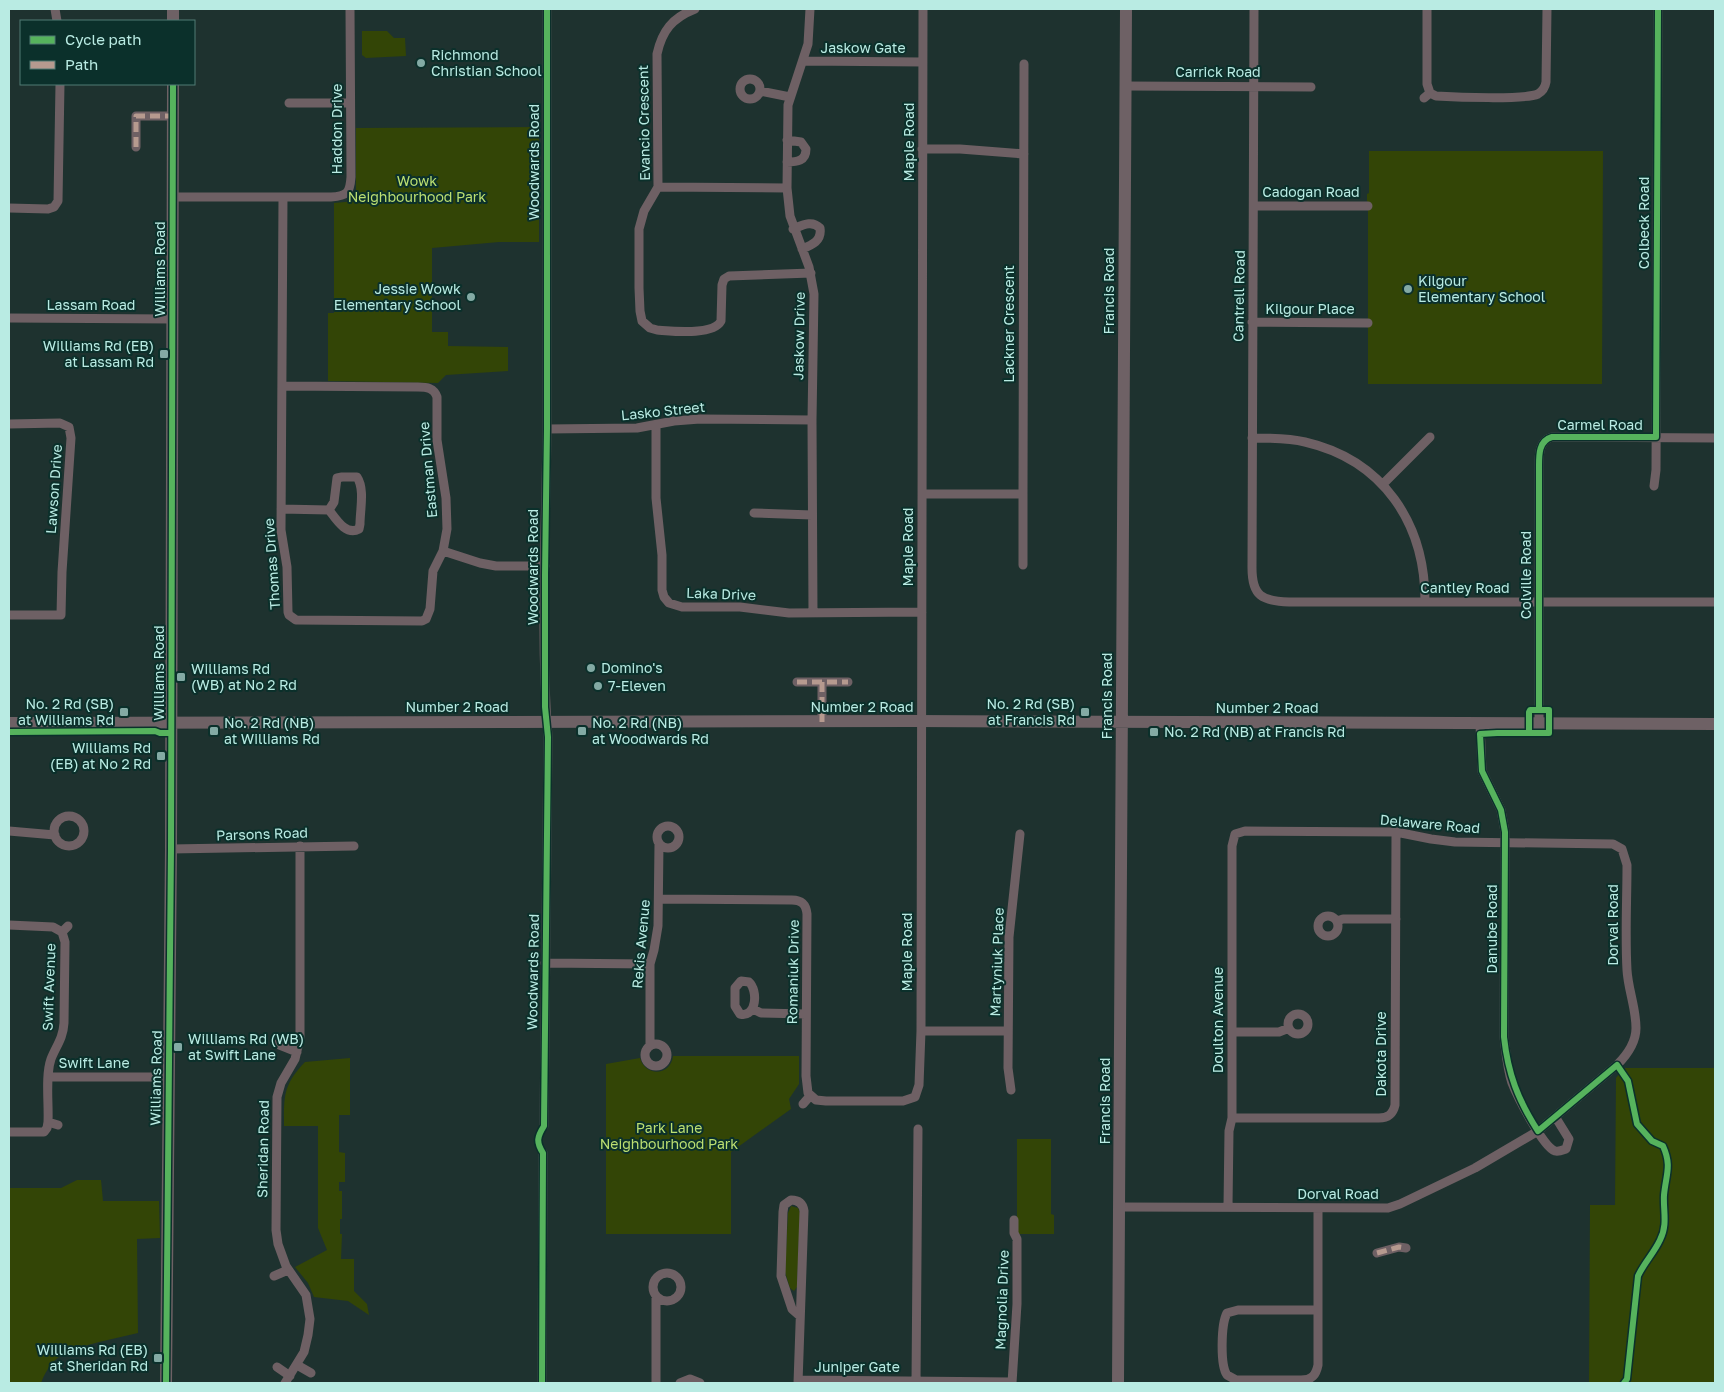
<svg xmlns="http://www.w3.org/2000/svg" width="1724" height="1392" font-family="'Golos Text',sans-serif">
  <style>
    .green { fill: #334506 }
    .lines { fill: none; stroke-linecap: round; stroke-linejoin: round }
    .street { stroke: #6e6064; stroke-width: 9 }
    .secondary { stroke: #6e6165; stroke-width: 12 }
    .quiet { stroke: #b69a8f; stroke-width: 5; stroke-dasharray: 10 5; stroke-linecap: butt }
    .cycleway-casing { stroke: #0b302b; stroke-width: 9 }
    .cycleway { stroke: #56b35d; stroke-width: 6 }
    .poi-dot { fill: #83aaa4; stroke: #0b302b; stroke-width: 2 }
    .labels { text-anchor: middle; stroke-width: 4; stroke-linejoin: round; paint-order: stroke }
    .street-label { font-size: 14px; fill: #b9ebe3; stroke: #0b302b }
    .poi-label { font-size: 14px; fill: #b9ebe3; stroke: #0b302b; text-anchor: start }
    .park-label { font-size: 14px; fill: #bcdf71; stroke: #0b302b }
  </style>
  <rect width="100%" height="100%" fill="#1e322f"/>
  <path class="green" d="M362 31H387L394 38H405L406 56 366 58 362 55Z
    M539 127V242H499L432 248V332H448V346L508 347V371L446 375 438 383 328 381V313H334V203L356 201V128Z
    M1369 151H1603L1602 384H1368V202L1367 201V194L1369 193Z
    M673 1056H799V1084L789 1099 791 1109 731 1152V1234H606V1064L640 1058C645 1077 671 1076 673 1056Z
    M350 1058V1115H339V1152L345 1153V1182H339V1191H342V1219H340V1234H342L341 1259H354V1291L367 1304 369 1315 348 1301 314 1297 308 1283 295 1267 327 1250 318 1228V1126H284C284 1096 283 1085 305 1062Z
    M1624 1068H1715V1383H1589L1590 1205H1615L1616 1078Z
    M1017 1139H1051V1214L1054 1215V1234H1019L1017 1229Z
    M77 1180H101L103 1201H159L160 1238 137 1239 138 1333C125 1336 112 1339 99 1342 70 1350 53 1352 41 1383H9V1188H61Z
    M791 1206 798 1208 800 1213 797 1287 794 1291 790 1288 785 1272 788 1213Z"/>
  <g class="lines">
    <path class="street" d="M55 9 57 21
      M695 9C672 18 662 31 657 54L658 187 644 211 639 229V288L640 311 642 321 650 328 657 330C672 331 713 336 721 321L722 285 724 279 729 276 811 273
      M810 9 808 44 788 105 787 188 790 216 809 267 814 294 812 420 813 612
      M1254 9 1252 568C1252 596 1262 601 1289 602H1715
      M1427 9V84L1430 93
      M803 61 923 62
      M740 89a10 10 0 1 1 20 0a10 10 0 1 1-20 0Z
      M1125 86 1311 87
      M760 91 790 97
      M1424 98 1430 93 1436 96C1454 97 1524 100 1538 94 1543 91 1545 88 1546 82L1547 9
      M289 103H350
      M787 140 801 142 806 149C806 161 797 162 787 162
      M136 147V116H173
      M922 149H960L1024 154
      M658 187 787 188
      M172 197H331C347 196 350 193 351 177L350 9
      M1254 206H1368
      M9 208 48 209 54 207 58 201 60 84
      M793 229C803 225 812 220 820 228 822 241 812 245 802 249
      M9 318 173 319
      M1252 322 1368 323
      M282 386 418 387C427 387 434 388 437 397V440L446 498 447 529 443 551 433 571 430 609 426 619 422 621 296 620 289 615 288 612 287 567 281 530 283 197
      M9 424 60 423 69 427 71 438 62 572 61 615H9
      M656 425V498L662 555V590L664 597 669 603 682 607H740L789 613 922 612
      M547 429 637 428 674 421 700 419 812 420
      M1252 438C1270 438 1288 438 1305 442 1383 460 1425 523 1425 601
      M1383 484 1430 437
      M1654 486 1656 470 1658 9
      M922 494H1023L1024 64
      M281 509 329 510 334 502 337 478 342 477H357C365 489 360 510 360 524L359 529C346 536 336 519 329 510
      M754 513 812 515
      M443 551 480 563 496 566H545
      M1023 565V494
      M797 682H848
      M822 682V722
      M1539 723V469C1539 456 1538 441 1552 437L1715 438
      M1480 724 1482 771 1501 810 1505 832 1504 1037C1506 1052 1507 1068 1512 1083 1517 1096 1543 1147 1555 1151 1559 1152 1563 1150 1566 1149L1569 1139 1556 1118
      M54 831a15 15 0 1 1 30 0a15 15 0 1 1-30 0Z
      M657 837a11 11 0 1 1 22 0a11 11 0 1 1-22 0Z
      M9 831 55 835
      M171 849 354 846
      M659 899 792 900C801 900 806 904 807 914L806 1076 808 1093 816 1100 826 1101H903L915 1097 919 1085 921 1031 923 9
      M1318 926a10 10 0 1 1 20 0a10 10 0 1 1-20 0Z
      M1337 921 1343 919H1396
      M9 925 53 927 62 932 68 926
      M545 963 650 964
      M741 981 749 982C758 990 757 1018 740 1014L735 1006V988Z
      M753 1009 761 1013 806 1014
      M1288 1024a10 10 0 1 1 20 0a10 10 0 1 1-20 0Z
      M921 1031H1008
      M1232 1032H1279L1289 1028
      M645 1055a11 11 0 1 1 22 0a11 11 0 1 1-22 0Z
      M277 1044 297 1052
      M650 1046V964L654 950 658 926 659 844
      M49 1077H169
      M1011 1090 1008 1068 1009 937 1020 834
      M803 1104 810 1096
      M1232 1118H1379C1388 1118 1393 1114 1395 1105L1396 832
      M58 1125 48 1122C49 1104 45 1076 51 1059 56 1046 63 1039 64 1023L65 942 62 932
      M544 1126 548 737C540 634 546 530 547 428 547 288 547 148 547 9
      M9 1132H44L47 1128 48 1122
      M1119 1207 1388 1208 1400 1204 1475 1168 1538 1131 1617 1065C1627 1055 1636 1042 1636 1028 1636 1008 1628 989 1627 970 1625 935 1627 900 1627 865L1622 849 1613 844 1455 842 1431 839 1396 832 1245 831 1235 834 1232 846V1118L1229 1131 1228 1206
      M1377 1253 1399 1247 1406 1248
      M653 1287a14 14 0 1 1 28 0a14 14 0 1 1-28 0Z
      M274 1276 288 1270
      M656 1296V1383
      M1317 1310H1238L1227 1313C1221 1324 1220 1365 1227 1375L1236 1380H1301C1312 1380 1316 1375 1318 1365V1208
      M297 1365 311 1373
      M277 1367 290 1376
      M798 1380 1012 1382
      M285 1383 304 1352 308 1335 310 1319 306 1295 286 1266 278 1244 276 1230 277 1097 281 1083 295 1059 300 1038V846
      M542 1383 543 1153
      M680 1383 690 1379 700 1383
      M798 1383 804 1211C803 1204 799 1200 791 1200L784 1205 783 1212 781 1276 792 1309 800 1316
      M916 1383 918 1129
      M1012 1383 1017 1304V1239L1014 1233V1220"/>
    <path class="secondary" d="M173 21V9
      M9 723 913 721 1715 724
      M166 1383 171 849 173 84
      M1118 1383 1126 9"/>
    <path class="quiet" d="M136 147V116H173
      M797 682H848
      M822 682V722
      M1377 1253 1399 1247 1406 1248"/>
    <g class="cycleway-casing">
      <path id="cycleway" d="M1539 710V469C1539 456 1538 441 1552 437H1656L1658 9
        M9 732 155 731 160 733H171
        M1529 733V712L1530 710H1549V733H1497L1480 734 1482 771 1501 810 1505 832 1504 1037C1508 1074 1518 1100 1538 1131L1617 1065 1628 1081 1637 1124 1652 1141 1663 1146C1672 1166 1666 1174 1664 1195 1663 1210 1668 1225 1660 1240 1654 1253 1644 1263 1638 1276L1627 1379 1624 1383
        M166 1383 171 849 173 84
        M542 1383 543 1153C536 1142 537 1137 544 1126L548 737 545 707V575L547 429V9"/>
    </g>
    <use href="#cycleway" class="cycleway"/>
  </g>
  <g class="poi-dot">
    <circle cx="421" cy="63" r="5"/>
    <circle cx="1408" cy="289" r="5"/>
    <circle cx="471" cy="297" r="5"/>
    <rect x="159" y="349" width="10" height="10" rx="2.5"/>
    <circle cx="591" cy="668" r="5"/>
    <rect x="176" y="672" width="10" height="10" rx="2.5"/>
    <circle cx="598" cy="686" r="5"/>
    <rect x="119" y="707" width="10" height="10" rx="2.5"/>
    <rect x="1080" y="707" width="10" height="10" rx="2.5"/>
    <rect x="209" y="726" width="10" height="10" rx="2.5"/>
    <rect x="577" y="726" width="10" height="10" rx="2.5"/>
    <rect x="1149" y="727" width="10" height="10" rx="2.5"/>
    <rect x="156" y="751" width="10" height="10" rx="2.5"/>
    <rect x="173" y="1042" width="10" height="10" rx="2.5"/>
    <rect x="153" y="1353" width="10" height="10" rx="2.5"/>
  </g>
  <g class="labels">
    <g class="street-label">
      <text x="863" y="53">Jaskow Gate</text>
      <text x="1218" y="77">Carrick Road</text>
      <text transform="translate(644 123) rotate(-91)" y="5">Evancio Crescent</text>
      <text transform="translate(337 129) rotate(-90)" y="5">Haddon Drive</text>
      <text transform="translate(909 142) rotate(-90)" y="5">Maple Road</text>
      <text transform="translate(534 162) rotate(-90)" y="5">Woodwards Road</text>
      <text x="1311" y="197">Cadogan Road</text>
      <text transform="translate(1644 223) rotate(-90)" y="5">Colbeck Road</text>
      <text transform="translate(160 269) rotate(-90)" y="5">Williams Road</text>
      <text transform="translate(1109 291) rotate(-90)" y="5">Francis Road</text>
      <text transform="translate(1239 296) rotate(-89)" y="5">Cantrell Road</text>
      <text x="91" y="310">Lassam Road</text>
      <text x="1310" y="314">Kilgour Place</text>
      <text transform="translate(1009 324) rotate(-90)" y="5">Lackner Crescent</text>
      <text transform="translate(799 336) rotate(-89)" y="5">Jaskow Drive</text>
      <text transform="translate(663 411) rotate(-6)" y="5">Lasko Street</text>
      <text x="1600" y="430">Carmel Road</text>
      <text transform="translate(428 470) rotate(-95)" y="5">Eastman Drive</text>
      <text transform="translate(54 489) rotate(-86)" y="5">Lawson Drive</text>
      <text transform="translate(908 547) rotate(-90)" y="5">Maple Road</text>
      <text transform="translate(272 564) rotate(-94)" y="5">Thomas Drive</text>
      <text transform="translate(533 567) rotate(-90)" y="5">Woodwards Road</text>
      <text transform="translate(1526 575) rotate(-90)" y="5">Colville Road</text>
      <text x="1465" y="593">Cantley Road</text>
      <text transform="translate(721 594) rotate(2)" y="5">Laka Drive</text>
      <text transform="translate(159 673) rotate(-90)" y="5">Williams Road</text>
      <text transform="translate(1107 696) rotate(-90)" y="5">Francis Road</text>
      <text x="457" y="712">Number 2 Road</text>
      <text x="862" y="712">Number 2 Road</text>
      <text x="1267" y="713">Number 2 Road</text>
      <text transform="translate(1430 824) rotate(5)" y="5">Delaware Road</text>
      <text transform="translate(262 834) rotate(-2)" y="5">Parsons Road</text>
      <text transform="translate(1613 925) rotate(-90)" y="5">Dorval Road</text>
      <text transform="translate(1492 929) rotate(-90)" y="5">Danube Road</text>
      <text transform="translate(641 944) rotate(-85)" y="5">Rekis Avenue</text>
      <text transform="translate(907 952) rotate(-90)" y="5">Maple Road</text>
      <text transform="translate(997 962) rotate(-88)" y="5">Martyniuk Place</text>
      <text transform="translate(533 972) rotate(-89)" y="5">Woodwards Road</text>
      <text transform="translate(793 972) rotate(-89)" y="5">Romaniuk Drive</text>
      <text transform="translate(49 987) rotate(-88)" y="5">Swift Avenue</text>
      <text transform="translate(1218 1020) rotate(-90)" y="5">Doulton Avenue</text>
      <text transform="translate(1381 1054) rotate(-90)" y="5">Dakota Drive</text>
      <text x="94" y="1068">Swift Lane</text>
      <text transform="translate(156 1078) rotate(-89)" y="5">Williams Road</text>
      <text transform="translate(1105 1101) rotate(-90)" y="5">Francis Road</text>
      <text transform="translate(263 1149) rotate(-89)" y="5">Sheridan Road</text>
      <text x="1338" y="1199">Dorval Road</text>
      <text transform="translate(1002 1300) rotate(-88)" y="5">Magnolia Drive</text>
      <text x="857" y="1372">Juniper Gate</text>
    </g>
    <g class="poi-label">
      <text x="431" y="60">Richmond<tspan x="431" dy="16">Christian School</tspan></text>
      <text x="1418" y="286">Kilgour<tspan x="1418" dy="16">Elementary School</tspan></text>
      <text x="461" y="294" text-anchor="end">Jessie Wowk<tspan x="461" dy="16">Elementary School</tspan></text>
      <text x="154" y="351" text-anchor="end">Williams Rd (EB)<tspan x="154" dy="16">at Lassam Rd</tspan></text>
      <text x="601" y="673">Domino's</text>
      <text x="191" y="674">Williams Rd<tspan x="191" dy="16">(WB) at No 2 Rd</tspan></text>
      <text x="608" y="691">7-Eleven</text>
      <text x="114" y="709" text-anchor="end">No. 2 Rd (SB)<tspan x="114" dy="16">at Williams Rd</tspan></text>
      <text x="1075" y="709" text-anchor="end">No. 2 Rd (SB)<tspan x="1075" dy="16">at Francis Rd</tspan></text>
      <text x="224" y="728">No. 2 Rd (NB)<tspan x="224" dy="16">at Williams Rd</tspan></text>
      <text x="592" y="728">No. 2 Rd (NB)<tspan x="592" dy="16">at Woodwards Rd</tspan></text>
      <text x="1164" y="737">No. 2 Rd (NB) at Francis Rd</text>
      <text x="151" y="753" text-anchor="end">Williams Rd<tspan x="151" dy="16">(EB) at No 2 Rd</tspan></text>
      <text x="188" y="1044">Williams Rd (WB)<tspan x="188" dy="16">at Swift Lane</tspan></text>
      <text x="148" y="1355" text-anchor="end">Williams Rd (EB)<tspan x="148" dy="16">at Sheridan Rd</tspan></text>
    </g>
    <g class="park-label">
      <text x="417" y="186">Wowk<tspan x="417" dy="16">Neighbourhood Park</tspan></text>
      <text x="669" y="1133">Park Lane<tspan x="669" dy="16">Neighbourhood Park</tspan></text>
    </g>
  </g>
  <rect width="1724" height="1392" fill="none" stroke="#b9ebe3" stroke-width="20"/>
  <rect x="20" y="20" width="175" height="65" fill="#0b302b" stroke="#517b75"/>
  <rect x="30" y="36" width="25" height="8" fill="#56b35d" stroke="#517b75"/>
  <text x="65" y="45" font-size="15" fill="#b9ebe3">Cycle path</text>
  <rect x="30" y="61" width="25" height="8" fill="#b69a8f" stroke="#517b75"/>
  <text x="65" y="70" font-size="15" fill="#b9ebe3">Path</text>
</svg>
